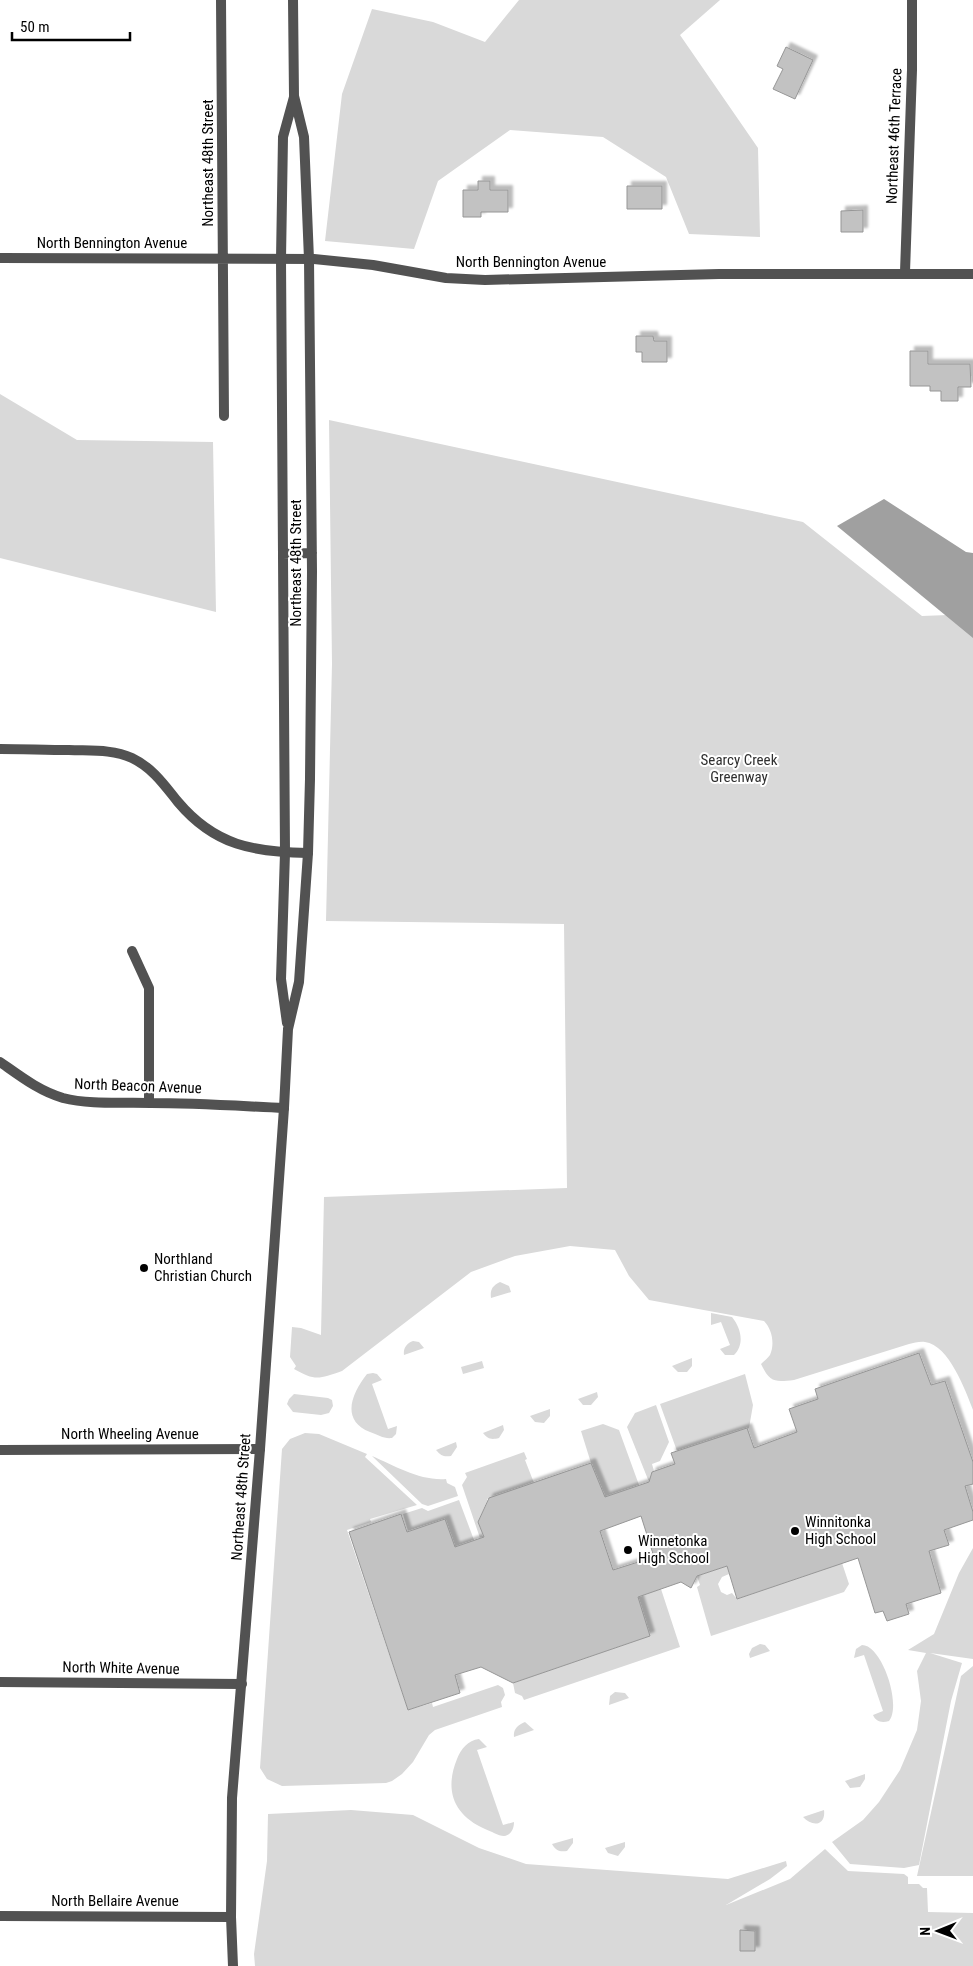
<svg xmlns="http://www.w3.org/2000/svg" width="973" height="1966" font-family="'Roboto Condensed',sans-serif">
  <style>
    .green { fill: #d9d9d9 }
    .water { fill: #a0a0a0 }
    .building { fill: #c2c2c2; stroke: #969696; fill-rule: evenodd; filter: url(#shadow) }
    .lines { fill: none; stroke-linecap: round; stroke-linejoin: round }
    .minor { stroke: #525252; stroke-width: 10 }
    .tertiary { stroke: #525252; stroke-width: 10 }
    .poi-dot { fill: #000; stroke: #fff; stroke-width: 2 }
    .labels { text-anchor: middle; stroke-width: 4; stroke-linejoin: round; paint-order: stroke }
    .street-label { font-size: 15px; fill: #000; stroke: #fff }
    .park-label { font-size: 15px; fill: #303030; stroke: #fff }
    .poi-label { font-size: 15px; fill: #000; stroke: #fff; text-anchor: start }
  </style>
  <defs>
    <filter id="shadow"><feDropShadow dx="4.5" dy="-4.5" stdDeviation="1" flood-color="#0004"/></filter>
  </defs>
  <rect width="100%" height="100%" fill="#fff"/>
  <path class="green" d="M519 0H720L680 35 758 148 760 237 689 234 666 177 603 137 510 130 438 181 414 249 325 241 342 94 372 9 433 22 485 42Z
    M0 394 77 440 213 442 216 612 0 558Z
    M329 420 803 522 922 616 973 614V1410C965 1390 949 1345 925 1342 920 1341 914 1343 909 1344L794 1380C775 1382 770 1383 761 1364 763 1362 768 1358 770 1355 775 1344 772 1329 764 1321L649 1300 629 1276 615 1250 570 1246 515 1256 471 1272 342 1371C319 1379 315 1381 294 1369L296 1366 290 1357 292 1327 301 1328 321 1335 324 1197 567 1188 564 924 326 921 332 664Z
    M500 1282 509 1286 511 1292 491 1298C490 1290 492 1286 500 1282Z
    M711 1313 732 1317C741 1328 745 1344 734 1355H725L720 1349 730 1345 721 1322 711 1325Z
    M413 1341 419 1342 424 1348 404 1355C403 1348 407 1343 413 1341Z
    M692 1358V1366L687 1372H678L672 1366Z
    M482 1361 484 1368 463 1374 461 1367Z
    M373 1373 377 1374 382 1380 372 1384 388 1429 397 1426 396 1434 392 1438C384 1439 378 1435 370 1432 340 1420 352 1393 367 1374Z
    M745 1374 753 1405 749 1428 677 1451 660 1404Z
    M597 1392 598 1397 591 1405H583L578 1399Z
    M294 1394 328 1398 332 1400 333 1406 329 1413 321 1415 293 1412 287 1404 289 1399Z
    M656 1405 669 1442 660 1461 652 1464 654 1471 652 1472 649 1482 627 1427 635 1413Z
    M550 1409V1416L544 1423 535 1422 530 1416Z
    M603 1424 619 1430 639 1485 605 1497 591 1463 581 1431Z
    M503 1425 504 1430 499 1438C491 1440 488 1439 483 1433Z
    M305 1433 319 1434 367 1454 365 1457 417 1505 370 1519 371 1522 347 1530 408 1710 432 1703 433 1707 498 1685 503 1688 505 1695 501 1702 502 1707 435 1730 429 1735 413 1762 402 1774 392 1781 386 1783 282 1786 267 1779 260 1768 282 1449 290 1439Z
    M456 1442 457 1447 451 1456C444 1457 441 1456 436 1450Z
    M524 1452 527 1459 525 1460 534 1483 487 1499V1501L478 1522 484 1537 480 1538 462 1485 467 1477 465 1473Z
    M372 1456C395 1466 420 1481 446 1479L447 1483 455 1487 458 1496 428 1506 422 1504Z
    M459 1500 474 1540 455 1547 445 1519 408 1531 403 1514 422 1508 428 1511Z
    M973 1548V1659L930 1653 962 1663 951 1701 919 1865 904 1868 850 1864 832 1842 863 1820 879 1802 900 1770 917 1730 921 1701 917 1671 926 1653 908 1650 934 1634 959 1573Z
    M842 1563 849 1584 844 1592 711 1636 697 1587 700 1585 697 1576 727 1566 729 1574 722 1577 718 1584 721 1592 727 1595 732 1593 737 1599Z
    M661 1589 680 1647 524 1700 522 1696 515 1693 513 1683 650 1636 638 1597Z
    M760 1644 765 1645 770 1651 750 1658 749 1654 752 1648Z
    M862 1645C882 1645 902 1705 889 1721 882 1723 876 1722 873 1715L883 1711 864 1655 854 1658 856 1649Z
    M973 1666V1876H917L961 1676Z
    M615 1692 625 1693 629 1698 609 1705 610 1696Z
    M525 1722 534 1730 514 1737C513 1729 518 1725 525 1722Z
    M479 1739 487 1747 477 1750 503 1825 514 1822C514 1829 511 1835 504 1836 498 1836 491 1831 485 1829 454 1815 444 1791 457 1759 461 1749 468 1740 479 1739Z
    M865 1774V1779L860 1787 850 1788 845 1781Z
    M351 1810 413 1815 479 1848 526 1864 728 1879 786 1861 787 1866 770 1879 726 1905 790 1879 825 1849 848 1871 904 1874 908 1877V1884H919L923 1888H927L928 1912 973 1913V1966H255L254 1954 267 1861 268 1814Z
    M824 1810C826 1826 812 1827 803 1817Z
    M573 1838V1843L567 1851C560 1852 556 1851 552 1844Z
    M625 1842V1847L618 1856 608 1853 605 1848Z"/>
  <path class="water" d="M884 499 966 552 973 553V638L837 526Z"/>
  <path class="building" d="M786 47 813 60 795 99 773 89 783 69 777 66Z
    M478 181H490V190H508V212H481V217H463V190H478Z
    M627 186H662V209H627Z
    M863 210V232H841V211Z
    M636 336H653L654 341H667V362H642V352H636Z
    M910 351H928V364H970L971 387H958V401H941V391H930V386H910Z
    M919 1353 931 1385 945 1381 973 1462V1484L965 1486 973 1512V1520L944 1530 949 1545 929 1551 941 1593 906 1604 909 1614 887 1621 883 1611 875 1613 858 1558 737 1599 727 1566 697 1576 691 1588 681 1582 638 1597 650 1636 513 1683 481 1667 455 1675 460 1693 408 1710 349 1532 401 1514 407 1532 445 1519 455 1547 484 1537 478 1522 489 1498 591 1463 605 1497 649 1482 652 1472 675 1464 671 1453 747 1428 754 1448 797 1432 789 1409 818 1399 815 1389ZM641 1516 654 1557 613 1570 600 1531Z
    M740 1930 755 1931V1951H740Z"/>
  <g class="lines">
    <path class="minor" d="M221 0 224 416
      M0 258 314 259 373 265 446 278 485 280 719 274H973
      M905 272 912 70V0
      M0 749C23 749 46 750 69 750 90 751 112 749 132 758 153 768 165 786 178 802 215 846 254 852 308 853
      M132 951 149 988V1102
      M0 1062C20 1076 39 1091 63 1098 90 1105 123 1102 151 1103 195 1103 240 1106 284 1108
      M0 1450 260 1449
      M0 1682 242 1684
      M0 1916 231 1917"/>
    <path class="tertiary" d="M283 554 312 553
      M287 1023 281 979 285 853 281 259 283 137 294 97
      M233 1966 231 1917 232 1798 260 1449 284 1108 288 1029 299 982 308 853 310 779 312 571 309 259 304 137 294 96 293 0"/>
  </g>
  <g class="poi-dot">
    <circle cx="144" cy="1268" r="5"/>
    <circle cx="795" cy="1531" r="5"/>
    <circle cx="628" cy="1550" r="5"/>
  </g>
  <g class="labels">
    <g class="street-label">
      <text transform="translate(894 136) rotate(-88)" y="5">Northeast 46th Terrace</text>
      <text transform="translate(208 163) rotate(-90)" y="5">Northeast 48th Street</text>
      <text x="112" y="248">North Bennington Avenue</text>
      <text x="531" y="267">North Bennington Avenue</text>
      <text transform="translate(296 563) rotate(-90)" y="5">Northeast 48th Street</text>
      <text transform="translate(138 1086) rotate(2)" y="5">North Beacon Avenue</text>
      <text x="130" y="1439">North Wheeling Avenue</text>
      <text transform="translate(241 1497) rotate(-86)" y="5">Northeast 48th Street</text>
      <text transform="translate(121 1668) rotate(1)" y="5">North White Avenue</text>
      <text x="115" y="1906">North Bellaire Avenue</text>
    </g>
    <g class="park-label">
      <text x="739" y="765">Searcy Creek<tspan x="739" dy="17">Greenway</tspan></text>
    </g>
    <g class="poi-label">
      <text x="154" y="1264">Northland<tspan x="154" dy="17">Christian Church</tspan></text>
      <text x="805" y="1527">Winnitonka<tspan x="805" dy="17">High School</tspan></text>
      <text x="638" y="1546">Winnetonka<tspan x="638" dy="17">High School</tspan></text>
    </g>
  </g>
  <g transform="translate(938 1931) rotate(269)" stroke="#ffffff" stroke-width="4" paint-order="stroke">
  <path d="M0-4L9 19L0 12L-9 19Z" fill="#000000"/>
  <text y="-8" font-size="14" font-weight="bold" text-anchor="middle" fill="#000000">N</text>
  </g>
  <path d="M12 32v8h118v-8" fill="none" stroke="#000000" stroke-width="2.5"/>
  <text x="20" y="32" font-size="15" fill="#000000" stroke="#ffffff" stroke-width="4" paint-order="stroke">50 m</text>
</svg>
